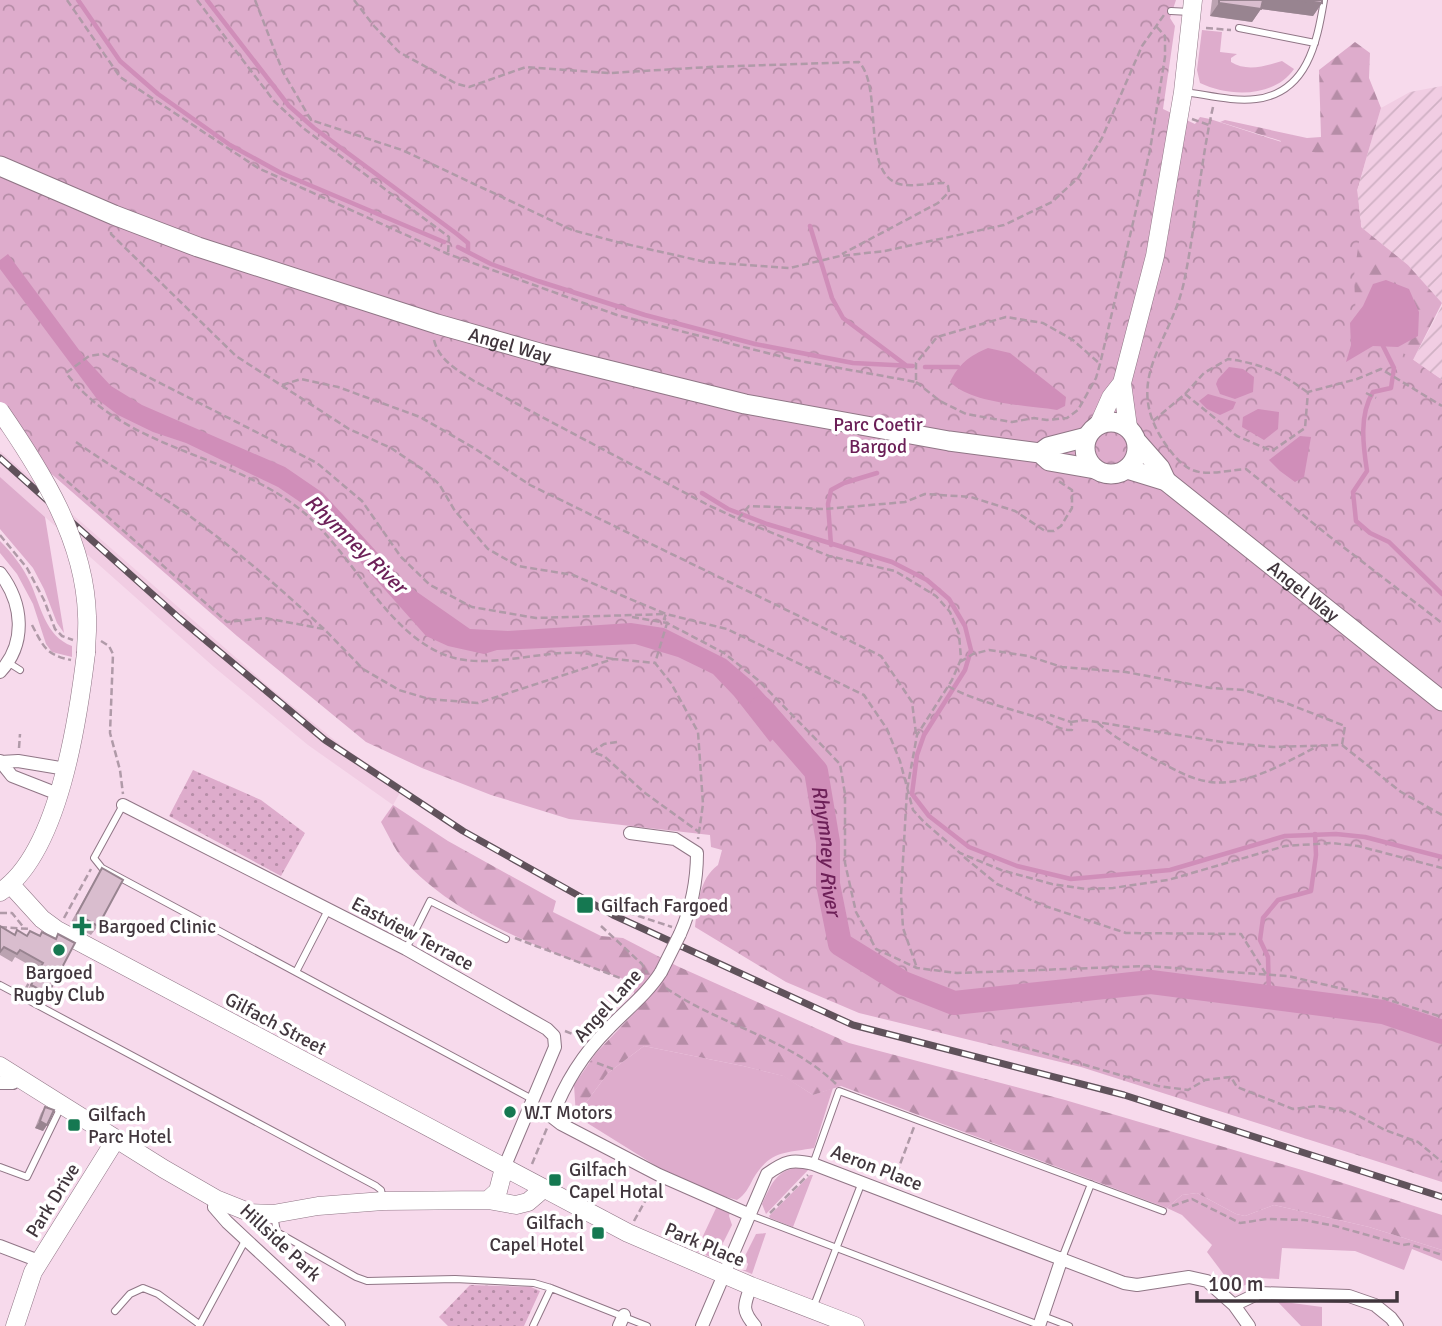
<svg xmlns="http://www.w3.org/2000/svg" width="1442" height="1326" font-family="Signika,sans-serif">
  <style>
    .built { fill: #f1cde3 }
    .industrial { fill: url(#industrial-furrows) }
    .grass { fill: #deaccc }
    .forest { fill: url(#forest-firs) }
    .park { fill: url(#park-crowns) }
    .garden { fill: url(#garden-dots) }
    .water { fill: #d08eb9 }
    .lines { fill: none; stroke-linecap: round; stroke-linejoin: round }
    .stream { stroke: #d08eb9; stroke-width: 4.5 }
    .river { stroke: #d08eb9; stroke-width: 24 }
    .lane-casing { stroke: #907686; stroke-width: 8 }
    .street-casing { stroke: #907686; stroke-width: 14 }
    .secondary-casing { stroke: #907686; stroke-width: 19 }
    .primary-casing { stroke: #907686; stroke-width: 21 }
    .path { stroke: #b09aa8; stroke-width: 2.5; stroke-dasharray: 7 3.5; stroke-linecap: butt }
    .lane { stroke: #fff; stroke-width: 6 }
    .street { stroke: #fff; stroke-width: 12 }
    .secondary { stroke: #fff; stroke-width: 18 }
    .primary { stroke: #fff; stroke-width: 19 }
    .rail-casing { stroke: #60525b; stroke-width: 7 }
    .rail { stroke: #fff; stroke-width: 4.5; stroke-dasharray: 13; stroke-linecap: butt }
    .street-bridge-casing { stroke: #907686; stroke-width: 14; stroke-linecap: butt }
    .secondary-bridge-casing { stroke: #907686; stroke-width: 19; stroke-linecap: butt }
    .street-bridge { stroke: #fff; stroke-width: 12 }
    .secondary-bridge { stroke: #fff; stroke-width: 18 }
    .wall { fill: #bba3b1 }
    .shaded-wall { fill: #988490 }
    .building { fill: #d9bdce; stroke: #988490; stroke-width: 2 }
    .poi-dot { fill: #157851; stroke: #fff; stroke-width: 2.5 }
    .labels { text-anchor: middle; stroke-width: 7; stroke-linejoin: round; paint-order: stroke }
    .street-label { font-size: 19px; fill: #41363d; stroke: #fff }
    .park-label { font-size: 19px; fill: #6b1f57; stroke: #fff }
    .poi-label { font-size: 19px; fill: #41363d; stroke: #fff; text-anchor: start }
    .water-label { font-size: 21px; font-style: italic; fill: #6d2058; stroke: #fff }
  </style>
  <defs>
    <pattern id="industrial-furrows" width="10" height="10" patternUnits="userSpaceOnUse" patternTransform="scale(1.75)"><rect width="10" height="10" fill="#f1cde3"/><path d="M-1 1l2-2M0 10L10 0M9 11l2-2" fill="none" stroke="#d0b1c4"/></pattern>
    <pattern id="forest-firs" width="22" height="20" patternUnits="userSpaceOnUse" patternTransform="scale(1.75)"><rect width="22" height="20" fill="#deaccc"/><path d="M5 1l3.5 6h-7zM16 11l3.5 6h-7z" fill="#b68da7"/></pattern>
    <pattern id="park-crowns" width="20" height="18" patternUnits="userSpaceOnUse" patternTransform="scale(1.75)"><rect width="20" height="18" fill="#deaccc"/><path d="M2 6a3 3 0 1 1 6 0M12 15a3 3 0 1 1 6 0" fill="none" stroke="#b68da7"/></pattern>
    <pattern id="garden-dots" width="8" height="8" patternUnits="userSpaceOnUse" patternTransform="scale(1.75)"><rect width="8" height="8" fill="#deaccc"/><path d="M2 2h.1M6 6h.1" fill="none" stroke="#b68da7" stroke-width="1.8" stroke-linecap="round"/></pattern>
  </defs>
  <rect width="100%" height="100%" fill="#f7daec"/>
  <path class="built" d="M0 451 274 691 343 747 403 787 393 805 308 745 214 667 0 477Z"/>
  <path class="industrial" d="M1442 86V303L1408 265 1361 227 1357 190 1381 108 1410 92Z
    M1442 306V380L1413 360Z"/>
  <path class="grass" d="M1202 30 1222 32 1220 52 1237 54 1231 58V62C1247 72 1265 66 1282 61L1294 69C1274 98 1229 97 1200 83L1197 70Z
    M0 477 45 517 64 633 57 623 44 589 33 568 0 529Z
    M0 541C12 553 23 567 30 582 41 606 45 636 72 646V657L52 652 46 644 33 604 17 574 0 553Z
    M644 1046 743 1066 784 1076 813 1095 833 1088 814 1148C786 1153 770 1150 753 1179 749 1187 745 1195 737 1200L719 1195 661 1169 576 1116 608 1073Z
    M798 1167 810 1168 766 1214 762 1204C772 1184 774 1172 798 1167Z
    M810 1175H813L793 1227 770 1218 769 1216Z
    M1197 1193 1236 1214 1245 1216 1274 1205 1369 1227 1442 1250V1261L1412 1249 1404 1270 1355 1251 1282 1248 1279 1279 1260 1278 1241 1287 1231 1284 1207 1252 1212 1245 1182 1215 1167 1208 1182 1195Z
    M717 1206 730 1212 729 1216 732 1225 715 1259 696 1251Z
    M766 1233 752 1274 742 1270H746L748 1264 744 1258 756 1234Z
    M1277 1301 1322 1307V1326H1301Z"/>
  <path class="forest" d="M1355 42 1370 53 1369 78 1381 108 1357 190 1361 227 1408 265 1442 303 1413 360 1442 380 1155 377 1281 141 1220 122 1225 120 1307 138 1321 137 1319 70Z
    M393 805 448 841 556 901 553 912 601 936 623 938 677 966 849 1043 1065 1100 1312 1173 1442 1215V1250L1369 1227 1274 1205 1245 1216 1236 1214 1197 1193 1182 1195 1167 1208 841 1086 813 1095 783 1076 743 1066 644 1046 608 1073 576 1116 574 1085 596 1053 640 1007 629 981C554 953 457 921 403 859 394 849 388 834 381 822Z"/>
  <path class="park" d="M0 0H1176L1170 18 1175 26 1163 109 1195 124 1200 117 1210 119 1322 155 1364 165 1357 190 1361 227 1354 276 1356 320 1442 380V1182L1081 1067 859 1013 786 982 695 927C698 904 699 879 718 865L722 850 711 847 710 835 569 819 491 795 422 768 366 742 237 636 0 429Z"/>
  <path class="garden" d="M193 770 261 800 305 833 281 876 169 816Z
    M470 1285 531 1287 540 1291 524 1326H448L439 1317Z"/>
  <path class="water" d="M8 254 85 358 111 386 142 405 285 467 323 493 407 585 470 629 508 631 631 623 664 628 726 659 752 681 790 723 770 742 734 696 713 674 678 657 635 644 497 650 484 654 448 646 426 636 339 538 306 506 278 487 186 443 153 432 118 415 97 399 0 269V260Z
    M1386 280 1409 289 1419 312 1418 336 1398 347 1373 346 1346 362 1351 345 1350 323 1363 306 1373 284Z
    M988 348 1010 353 1066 397 1065 406 1057 410C1025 405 973 404 950 382 959 364 969 356 988 348Z
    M1229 367 1243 369 1254 377 1253 392 1235 399 1220 394 1216 384 1218 379Z
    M1208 394 1236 402 1233 409 1220 415 1207 409 1199 401Z
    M1258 409 1279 412 1278 429 1264 440 1242 427 1243 417Z
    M1300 436 1311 437 1304 477 1295 482 1280 471 1269 460Z"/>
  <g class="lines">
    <path class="stream" d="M78 0 120 61 158 94 230 145 281 173 444 242
      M207 0 289 106 314 128 457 234 468 243V252
      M810 226 832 298 843 318 907 366
      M458 247 491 264 538 281 645 315 755 344 853 363 913 366
      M1383 346 1394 368 1391 388 1373 392C1359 415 1363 445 1367 471L1353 492 1356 521 1370 533 1389 542 1442 594
      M925 367H958
      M702 493 728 509 767 524 892 562 927 580 949 599 965 626 971 650 965 670 924 735 917 755 912 794 929 816 969 847 1017 866 1071 879 1170 870 1285 836 1336 834 1365 837 1442 857
      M831 545 828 504 831 490 844 483 877 473
      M1269 997 1268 957 1260 940 1263 918 1278 900 1311 891 1316 855 1315 834"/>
    <path class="river" id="s1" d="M761 708 816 771 828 842V884L840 944 903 983 954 1003 1151 982 1383 1012 1442 1032"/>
    <g class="lane-casing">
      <path id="lane" d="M1171 11 1190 12
        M1239 28 1315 43
        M1185 92C1208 95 1234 102 1256 99 1307 93 1317 43 1324 0
        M9 663 20 670
        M123 805 94 858 102 868 532 1099
        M406 949 430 901 506 939
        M296 972 328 910
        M0 985 376 1186 381 1190 383 1199
        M813 1164 839 1091 1163 1211
        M0 1167 27 1177 61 1107
        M274 1215 277 1232 356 1277 367 1281 455 1279 534 1283 551 1288 647 1326
        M750 1215 1039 1325
        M1062 1258 1091 1184
        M813 1308 862 1182
        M115 1311 130 1294 143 1288 158 1294 199 1324
        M1043 1316 1069 1326
        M199 1326 246 1239
        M533 1326 551 1288"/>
    </g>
    <g class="street-casing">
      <path id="street" d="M0 573C23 603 27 643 0 672
        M0 761 12 776 58 794
        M1 762 18 761 66 769
        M123 805 406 949 547 1029 554 1036 555 1047 504 1168
        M630 833 675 839 697 853C697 882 692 907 680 934
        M661 972C647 994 626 1010 608 1029 584 1053 564 1085 552 1117L561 1124 659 1175 750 1215
        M0 1083H13L17 1077
        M216 1199 214 1207 227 1222 339 1326
        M0 1246 39 1261
        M751 1286C744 1305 741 1310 755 1326
        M1234 1305 1259 1293 1349 1296 1375 1305 1391 1318 1397 1326
        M619 1326 624 1315
        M702 1326 767 1174C785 1161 792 1159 813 1164L1124 1283 1137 1285 1189 1277 1207 1281 1234 1305 1249 1326
        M1039 1326 1062 1258"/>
    </g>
    <g class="secondary-casing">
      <path id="secondary" d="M1122 383 1128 427
        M1099 424 1111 397 1122 383 1155 256 1183 92 1193 0
        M11 885 42 919 57 930 628 1233 751 1286 855 1326
        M0 892C59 853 78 720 86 653
        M0 1066 164 1169 216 1199 251 1213 273 1214 318 1206 383 1201 488 1200 516 1205 528 1202 542 1190
        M488 1200 498 1191 504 1168
        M15 1326 33 1272 116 1139"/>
    </g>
    <g class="primary-casing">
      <g id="primary">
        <path id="s2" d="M0 166 114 215 198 247 437 324 543 354 745 404 949 441 1040 453 1049 461 1095 469"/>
        <circle cx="1111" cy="448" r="26"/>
        <path d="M1138 443 1160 468 1166 481"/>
        <path d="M1040 453 1048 447 1087 437"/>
        <path id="s3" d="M1127 469 1166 481 1442 701"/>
      </g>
    </g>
    <path class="path" d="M67 0 120 77 258 168 448 254 617 315 795 360 916 382V363L937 337 1006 317 1043 323 1073 340 1100 364
      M197 0 274 101 303 128 449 237 448 254
      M255 0 283 72 311 120 402 150 572 230 617 242 706 262 790 268 840 256 885 251 1004 225 1052 202 1078 178 1102 138 1142 46 1164 15
      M354 0 374 26 399 52 457 84 469 87 526 67 610 73 709 67 859 62C885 90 858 181 905 185 918 186 931 183 944 183L948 186 949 192 938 203 842 254
      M1206 28 1231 30
      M1213 107C1200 165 1196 224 1184 282 1171 343 1122 379 1164 442 1191 482 1203 473 1246 469L1329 536 1442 623
      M1192 119 1209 125
      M111 232V234L236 356 349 429 391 448 425 471 439 484 455 511 488 549 518 566 573 575 666 614 727 629 864 695 887 729 900 761 913 810 924 822 960 853 1001 870 1052 884 1086 889 1113 888 1168 880 1285 846 1331 843 1358 846 1442 868
      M434 340C439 360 457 370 474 381L708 505 738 519 829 556 895 571 936 596 950 612 959 634 961 659 952 680 917 735 907 790 901 895 903 928 917 968
      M916 382 940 401 966 414 1012 422 1034 418 1047 420 1067 418 1078 410 1096 378 1100 364 1150 150 1165 57V36L1155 25
      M282 385 301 379 338 387 420 417 474 448 530 485 881 656 912 702 916 734
      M1366 393 1376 398
      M1185 394 1204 373 1228 359C1262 364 1280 372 1307 392
      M1153 421 1185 394 1237 436 1272 451 1305 428 1308 392 1357 379 1381 369 1442 406
      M76 442C111 467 148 487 184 512 234 548 279 587 324 629
      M59 474 227 622 265 618 324 629 363 669 399 690 429 699 478 703 613 659 655 663 671 683 698 732 703 804 698 839
      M738 519 749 506 825 509 905 502 925 494 971 497 1015 511 1045 531H1054L1061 526 1072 508V490L1057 480
      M0 535 27 568 44 600 55 629 62 636 73 640
      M632 617 667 623 724 653 758 680 840 764 845 794V863L856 912 876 949 917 968 957 973 1148 966 1288 976 1386 999 1442 1017
      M32 625C43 646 46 655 71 660
      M101 641 109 646 113 654 110 733 120 770 123 794
      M613 659C602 657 592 654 581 653 541 650 486 670 448 656 386 634 352 552 302 511 229 451 129 453 66 373L89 356 103 354 317 463 362 501 401 557 430 585 472 607 536 618 666 614 664 619 668 620 655 663
      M960 662 973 654 989 650 1028 656 1062 667 1126 672 1211 688 1244 690 1286 703 1345 726 1342 745
      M948 686C976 702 1011 708 1041 719 1051 723 1061 731 1072 730L1071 722 1050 715
      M1071 722 1084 720 1222 742 1273 747 1342 745 1401 792 1442 815
      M1098 723C1116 739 1137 750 1158 761 1170 767 1183 775 1197 779 1237 792 1279 766 1314 748
      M617 742 604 744 592 752 604 756 645 793 699 832
      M19 748 20 734
      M964 857 997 884 1042 905 1126 933 1241 934 1266 974
      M608 906 672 927
      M0 913H12L25 929
      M64 918 91 869
      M601 926 642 964 647 973
      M0 927 30 929
      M515 938 636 984
      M666 988C719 1025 789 1038 836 1084
      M25 990 37 968
      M565 1031 575 1035 585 1034
      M1002 1041 1158 1086 1188 1090 1205 1080 1231 1077 1237 1087 1293 1109 1317 1106 1351 1112 1385 1130 1418 1142 1442 1162
      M597 1063 613 1069
      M532 1164 547 1128
      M893 1183 914 1127
      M1172 1206 1192 1199 1240 1223 1267 1219 1304 1220 1335 1226 1403 1245 1409 1244 1442 1255
      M770 1213 808 1175
      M634 1221 653 1187"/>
    <use href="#lane" class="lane"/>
    <use href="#street" class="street"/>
    <use href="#secondary" class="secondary"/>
    <use href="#primary" class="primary"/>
    <g class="rail-casing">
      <path id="rail" d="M0 458 179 618 325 740 463 831 613 915 853 1025 1124 1095 1442 1197"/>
    </g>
    <use href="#rail" class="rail"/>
    <g class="street-bridge-casing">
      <path id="street-bridge" d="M661 972 680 934"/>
    </g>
    <g class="secondary-bridge-casing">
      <path id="secondary-bridge" d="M0 411C42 472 85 540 87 616 88 628 86 641 86 653"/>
    </g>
    <use href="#street-bridge" class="street-bridge"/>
    <use href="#secondary-bridge" class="secondary-bridge"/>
  </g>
  <path class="wall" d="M1212 0H1322V3L1313 16 1261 9 1252 22 1210 16Z
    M102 868 98 926 91 935 70 924 96 878Z
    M0 926 14 934 39 936 55 939 58 934 48 994 43 1001 26 993 38 970 15 957 12 962 0 955Z
    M45 1107 47 1125 43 1131 35 1128 41 1113Z"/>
  <path class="shaded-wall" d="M1260 0H1298L1322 3 1313 16 1261 9 1252 22 1210 16 1219 3Z
    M40 1121 47 1125 43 1131 35 1128Z"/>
  <path class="building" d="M1219 0H1263L1261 9 1219 3Z
    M1298 0H1322V3Z
    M102 868 123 880 98 926 77 914Z
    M0 926 15 935 17 930 27 936 30 931 40 936 42 932 56 939 58 934 75 943 48 994 31 985 43 963 20 950 17 954 4 947 0 952Z
    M45 1107 54 1110 47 1125 40 1121Z"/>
  <g class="poi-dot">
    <rect x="576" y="896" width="18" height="18" rx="3.5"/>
    <path d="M78.5 915.5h7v7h7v7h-7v7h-7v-7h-7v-7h7z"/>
    <circle cx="59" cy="950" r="7"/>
    <circle cx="510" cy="1112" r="7"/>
    <rect x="67" y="1118" width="14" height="14" rx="3.5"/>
    <rect x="548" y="1173" width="14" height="14" rx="3.5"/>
    <rect x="591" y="1226" width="14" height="14" rx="3.5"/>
  </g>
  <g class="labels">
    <g class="street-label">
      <text dy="7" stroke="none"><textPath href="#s2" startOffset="541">Angel Way</textPath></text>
      <text dy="7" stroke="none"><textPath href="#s3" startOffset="217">Angel Way</textPath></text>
      <text transform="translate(413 933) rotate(28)" y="7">Eastview Terrace</text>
      <text transform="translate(607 1005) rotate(-48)" y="7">Angel Lane</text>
      <text transform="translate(276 1023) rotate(28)" y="7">Gilfach Street</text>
      <text transform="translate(877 1167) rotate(21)" y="7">Aeron Place</text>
      <text transform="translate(52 1200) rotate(-58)" y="7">Park Drive</text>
      <text transform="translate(281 1242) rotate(43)" y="7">Hillside Park</text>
      <text transform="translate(705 1244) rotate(23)" y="7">Park Place</text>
    </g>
    <g class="park-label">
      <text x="878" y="431">Parc Coetir<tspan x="878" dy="22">Bargod</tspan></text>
    </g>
    <g class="poi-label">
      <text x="601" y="912">Gilfach Fargoed</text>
      <text x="98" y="933">Bargoed Clinic</text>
      <text x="59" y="979" text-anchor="middle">Bargoed<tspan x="59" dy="22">Rugby Club</tspan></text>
      <text x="524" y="1119">W.T Motors</text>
      <text x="88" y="1121">Gilfach<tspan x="88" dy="22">Parc Hotel</tspan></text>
      <text x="569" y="1176">Gilfach<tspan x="569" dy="22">Capel Hotal</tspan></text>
      <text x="584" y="1229" text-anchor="end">Gilfach<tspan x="584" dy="22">Capel Hotel</tspan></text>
    </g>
    <g class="water-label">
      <text transform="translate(356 544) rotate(44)" y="7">Rhymney River</text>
      <text dy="7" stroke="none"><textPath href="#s1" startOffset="164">Rhymney River</textPath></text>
    </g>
  </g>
  <path d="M1197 1291v10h200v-10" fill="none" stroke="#41363d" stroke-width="3.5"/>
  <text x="1208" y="1291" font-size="21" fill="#41363d" stroke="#ffffff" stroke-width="5" paint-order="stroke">100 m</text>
</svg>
